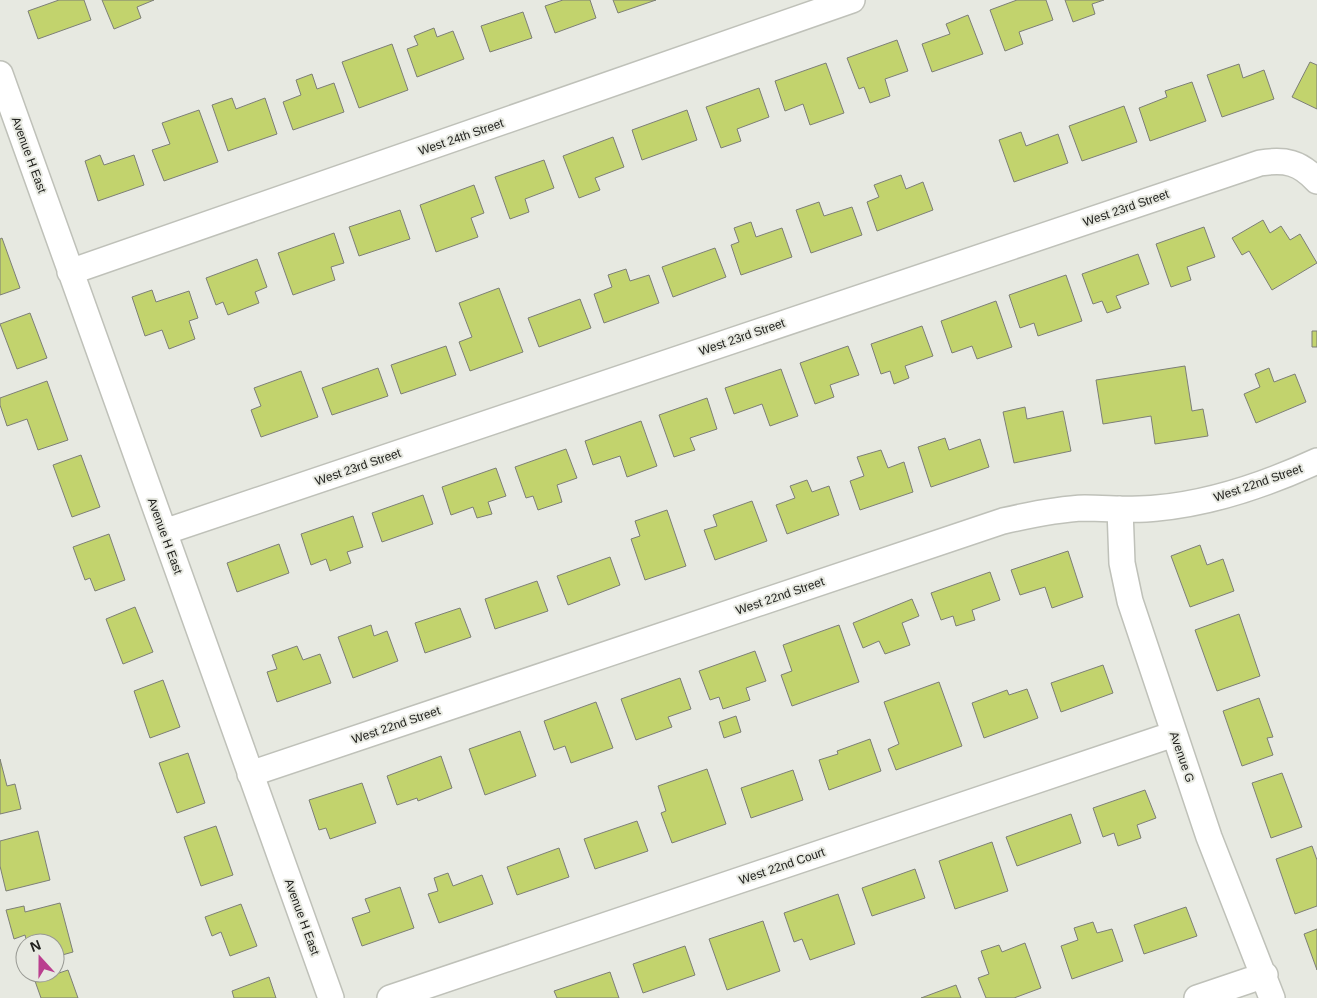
<svg xmlns="http://www.w3.org/2000/svg" width="1317" height="998" font-family="Arial,sans-serif">
  <style>
    .building { fill: #c2d36d; stroke: #7d7f77 }
    .lines { fill: none; stroke-linecap: round; stroke-linejoin: round }
    .minor-casing { stroke: #bfc1b9; stroke-width: 28 }
    .minor { stroke: #fff; stroke-width: 25 }
    .labels { text-anchor: middle; stroke-width: 4; stroke-linejoin: round; paint-order: stroke }
    .street-label { font-size: 12px; fill: #21211e; stroke: #e7e9e1 }
  </style>
  <rect width="100%" height="100%" fill="#e7e9e1"/>
  <path class="building" d="M59 0H84L91 20 38 39 28 11Z
    M102 0H154L137 7 141 18 114 29Z
    M563 0H590L596 18 555 33 545 6Z
    M613 0H656L618 13Z
    M1017 0H1046L1053 20 1019 32 1023 44 1005 51 990 10Z
    M1065 0H1104L1092 4 1095 14 1073 22Z
    M523 12 532 38 490 52 481 26Z
    M968 15 983 54 932 72 922 44 950 34 946 24Z
    M434 28 437 37 453 31 464 59 417 77 407 49 418 45 414 36Z
    M897 40 908 71 885 79 890 96 870 103 864 87 859 89 847 58Z
    M392 44 408 90 359 108 342 62Z
    M1310 62 1317 65V109L1292 97Z
    M826 63 844 113 810 125 803 104 785 111 775 81Z
    M1239 64 1243 78 1264 70 1274 99 1222 117 1207 75Z
    M312 74 317 89 334 83 344 112 293 130 283 102 301 95 296 80Z
    M1192 82 1206 121 1150 141 1139 108 1167 97 1165 91Z
    M759 88 769 117 737 129 741 141 721 148 706 107Z
    M232 98 236 109 265 98 277 134 228 151 212 105Z
    M1124 106 1137 142 1082 161 1069 126Z
    M199 110 218 162 164 181 152 150 170 144 162 123Z
    M687 110 697 140 642 160 632 130Z
    M1021 132 1026 146 1058 134 1068 163 1014 182 999 140Z
    M613 137 624 167 595 178 600 190 579 198 563 156Z
    M100 155 104 165 134 155 144 185 98 201 85 161Z
    M544 160 554 188 525 199 529 212 510 219 495 177Z
    M901 175 906 189 923 182 933 210 877 231 867 202 879 197 874 185Z
    M474 185 484 213 471 218 478 237 436 252 420 205Z
    M819 202 824 216 852 207 862 235 811 253 796 210Z
    M400 210 410 239 359 256 349 227Z
    M1263 220 1270 233 1281 226 1290 240 1300 234 1317 263 1272 290 1249 251 1242 255 1232 238Z
    M751 222 756 237 782 228 792 257 741 275 731 245 739 242 734 228Z
    M1204 227 1215 257 1187 267 1191 280 1171 287 1156 244Z
    M334 233 344 263 331 267 335 280 293 295 278 253Z
    M2 238 20 288 0 295V239Z
    M715 248 726 277 673 297 662 267Z
    M1138 254 1149 284 1116 296 1121 308 1107 313 1102 301 1093 304 1082 274Z
    M257 259 267 287 255 292 259 303 228 315 223 302 216 305 206 278Z
    M626 269 630 281 649 275 659 303 604 323 594 294 612 287 608 275Z
    M1066 275 1082 321 1038 336 1034 323 1020 328 1009 295Z
    M499 288 523 352 470 371 459 342 472 337 459 303Z
    M152 290 156 302 189 291 198 318 189 321 195 339 169 349 162 330 145 336 132 297Z
    M580 299 591 328 539 347 528 318Z
    M996 301 1012 347 977 359 972 346 952 353 941 321Z
    M30 313 47 358 17 369 0 324Z
    M922 326 933 356 905 366 909 378 894 384 890 371 881 374 871 344Z
    M1312 331H1317V347H1312Z
    M446 346 456 375 401 394 391 365Z
    M848 346 859 375 830 385 834 397 815 404 800 363Z
    M1185 366 1192 411 1203 409 1208 436 1155 444 1151 416 1103 424 1096 380Z
    M378 368 388 396 332 415 322 388Z
    M1269 368 1274 382 1295 374 1306 402 1256 423 1244 394 1260 387 1255 374Z
    M781 369 798 416 770 426 762 404 734 414 725 388Z
    M301 371 318 417 261 437 251 410 261 406 254 388Z
    M47 381 68 440 38 450 27 419 7 426 0 405V398Z
    M707 398 717 429 690 438 695 450 674 457 659 415Z
    M1025 407 1027 419 1063 411 1071 451 1014 463 1003 412Z
    M641 421 657 466 627 477 620 456 593 465 585 441Z
    M945 438 949 450 980 439 989 467 931 487 918 447Z
    M566 449 577 478 557 485 562 502 538 510 533 496 526 498 515 467Z
    M881 450 888 468 904 462 913 492 860 510 850 481 864 476 857 457Z
    M81 455 100 507 72 517 53 465Z
    M496 468 506 496 488 502 492 514 477 518 473 507 451 515 442 487Z
    M807 480 812 492 829 486 839 515 787 534 776 505 795 498 790 486Z
    M423 495 433 524 382 542 372 513Z
    M752 501 767 541 715 560 704 530 717 526 713 515Z
    M667 510 686 566 645 580 631 539 640 536 635 521Z
    M353 516 363 547 347 552 351 563 330 571 326 559 311 565 301 534Z
    M109 534 125 580 95 591 90 578 85 580 73 547Z
    M279 544 289 573 237 592 227 563Z
    M1200 545 1207 565 1223 559 1234 591 1190 607 1171 556Z
    M1068 551 1083 597 1052 608 1045 587 1020 595 1011 570Z
    M610 557 620 585 568 605 557 576Z
    M990 572 1000 600 972 610 975 620 956 626 953 616 941 620 931 593Z
    M537 581 548 611 495 629 485 599Z
    M912 599 919 616 902 623 910 645 885 654 879 641 863 648 853 623Z
    M135 607 153 652 123 664 106 619Z
    M460 608 471 637 425 653 415 623Z
    M1239 614 1260 676 1217 691 1195 630Z
    M371 625 374 636 387 631 398 661 353 678 338 637Z
    M839 625 859 682 792 706 781 675 792 671 783 645Z
    M297 646 303 660 320 654 331 683 277 702 267 672 277 669 272 655Z
    M755 651 766 681 746 688 750 700 723 709 719 697 710 700 699 671Z
    M1103 665 1113 693 1061 712 1051 683Z
    M680 678 691 709 668 717 672 727 636 740 621 699Z
    M163 680 180 727 150 738 134 691Z
    M939 682 962 746 896 770 888 749 899 744 884 702Z
    M1027 689 1038 718 984 738 972 703 1007 690 1009 695Z
    M1259 698 1273 737 1267 738 1273 755 1242 766 1223 711Z
    M596 702 613 748 571 763 565 746 554 750 544 721Z
    M736 716 741 732 724 738 719 722Z
    M520 731 536 776 485 795 469 749Z
    M870 739 881 771 829 790 819 760 838 754 837 751Z
    M188 753 205 803 177 813 159 763Z
    M441 756 452 788 418 801 417 798 397 805 387 776Z
    M0 759 7 786 15 784 21 809 0 814Z
    M707 769 726 824 672 843 661 813 666 811 658 786Z
    M793 770 803 800 751 818 741 788Z
    M1282 773 1302 827 1271 838 1252 783Z
    M362 783 376 823 330 839 326 828 319 830 309 800Z
    M1145 790 1156 818 1137 825 1141 838 1118 846 1114 833 1103 837 1093 808Z
    M1071 814 1081 843 1017 866 1006 837Z
    M637 821 648 851 595 869 584 839Z
    M216 826 233 875 201 886 184 837Z
    M38 831 50 880 6 891 0 866V841Z
    M992 842 1008 891 955 909 939 861Z
    M1312 846 1317 860V906L1295 914 1276 859Z
    M559 848 569 877 517 895 507 867Z
    M915 869 925 898 872 916 862 888Z
    M448 873 453 886 482 875 493 904 439 923 428 894 438 891 434 878Z
    M400 887 414 928 362 946 352 918 370 912 365 899Z
    M838 894 855 944 810 960 802 939 794 942 784 913Z
    M60 903 73 952 55 957V943H27L25 935 14 939 6 910 24 906 25 912Z
    M241 904 257 946 230 956 221 932 212 936 205 917Z
    M1186 907 1197 936 1144 954 1134 925Z
    M763 921 780 971 727 990 709 939Z
    M1093 922 1097 933 1112 929 1123 961 1072 979 1061 946 1078 940 1074 928Z
    M1317 929V970L1304 934Z
    M1025 943 1041 988 1014 998H986L978 978 989 974 981 951 999 945 1002 952Z
    M685 946 695 975 643 993 633 964Z
    M68 970 78 998H41L35 981Z
    M610 972 619 998H557L554 991Z
    M269 977 276 998H234L232 991Z
    M956 985 961 998H921Z"/>
  <g class="lines">
    <g class="minor-casing">
      <path id="minor" d="M0 74 331 998
        M70 272 852 0
        M1120 509 1122 563 1130 601 1209 837 1272 998
        M164 532 1260 163C1285 159 1300 162 1317 181
        M250 774 1003 521C1029 515 1057 509 1085 508 1109 508 1133 511 1157 508 1212 503 1267 484 1317 461
        M390 998 1174 734
        M1197 998 1265 975"/>
    </g>
    <use href="#minor" class="minor"/>
  </g>
  <g class="labels">
    <g class="street-label">
      <text transform="translate(461 137) rotate(-19)" y="4">West 24th Street</text>
      <text transform="translate(29 155) rotate(70)" y="4">Avenue H East</text>
      <text transform="translate(1126 208) rotate(-19)" y="4">West 23rd Street</text>
      <text transform="translate(742 337) rotate(-19)" y="4">West 23rd Street</text>
      <text transform="translate(358 467) rotate(-19)" y="4">West 23rd Street</text>
      <text transform="translate(1258 483) rotate(-19)" y="4">West 22nd Street</text>
      <text transform="translate(165 536) rotate(70)" y="4">Avenue H East</text>
      <text transform="translate(780 596) rotate(-19)" y="4">West 22nd Street</text>
      <text transform="translate(396 725) rotate(-19)" y="4">West 22nd Street</text>
      <text transform="translate(1182 757) rotate(71)" y="4">Avenue G</text>
      <text transform="translate(782 866) rotate(-19)" y="4">West 22nd Court</text>
      <text transform="translate(302 917) rotate(70)" y="4">Avenue H East</text>
    </g>
  </g>
  <g transform="translate(40 958) rotate(339)"><circle r="24" fill="#e7e9e1" stroke="#989993"/>
  <path d="M0-4L9 19L0 12L-9 19Z" fill="#ba3f8f"/>
  <text y="-8" font-size="14" font-weight="bold" text-anchor="middle" fill="#21211e">N</text>
  </g>
</svg>
